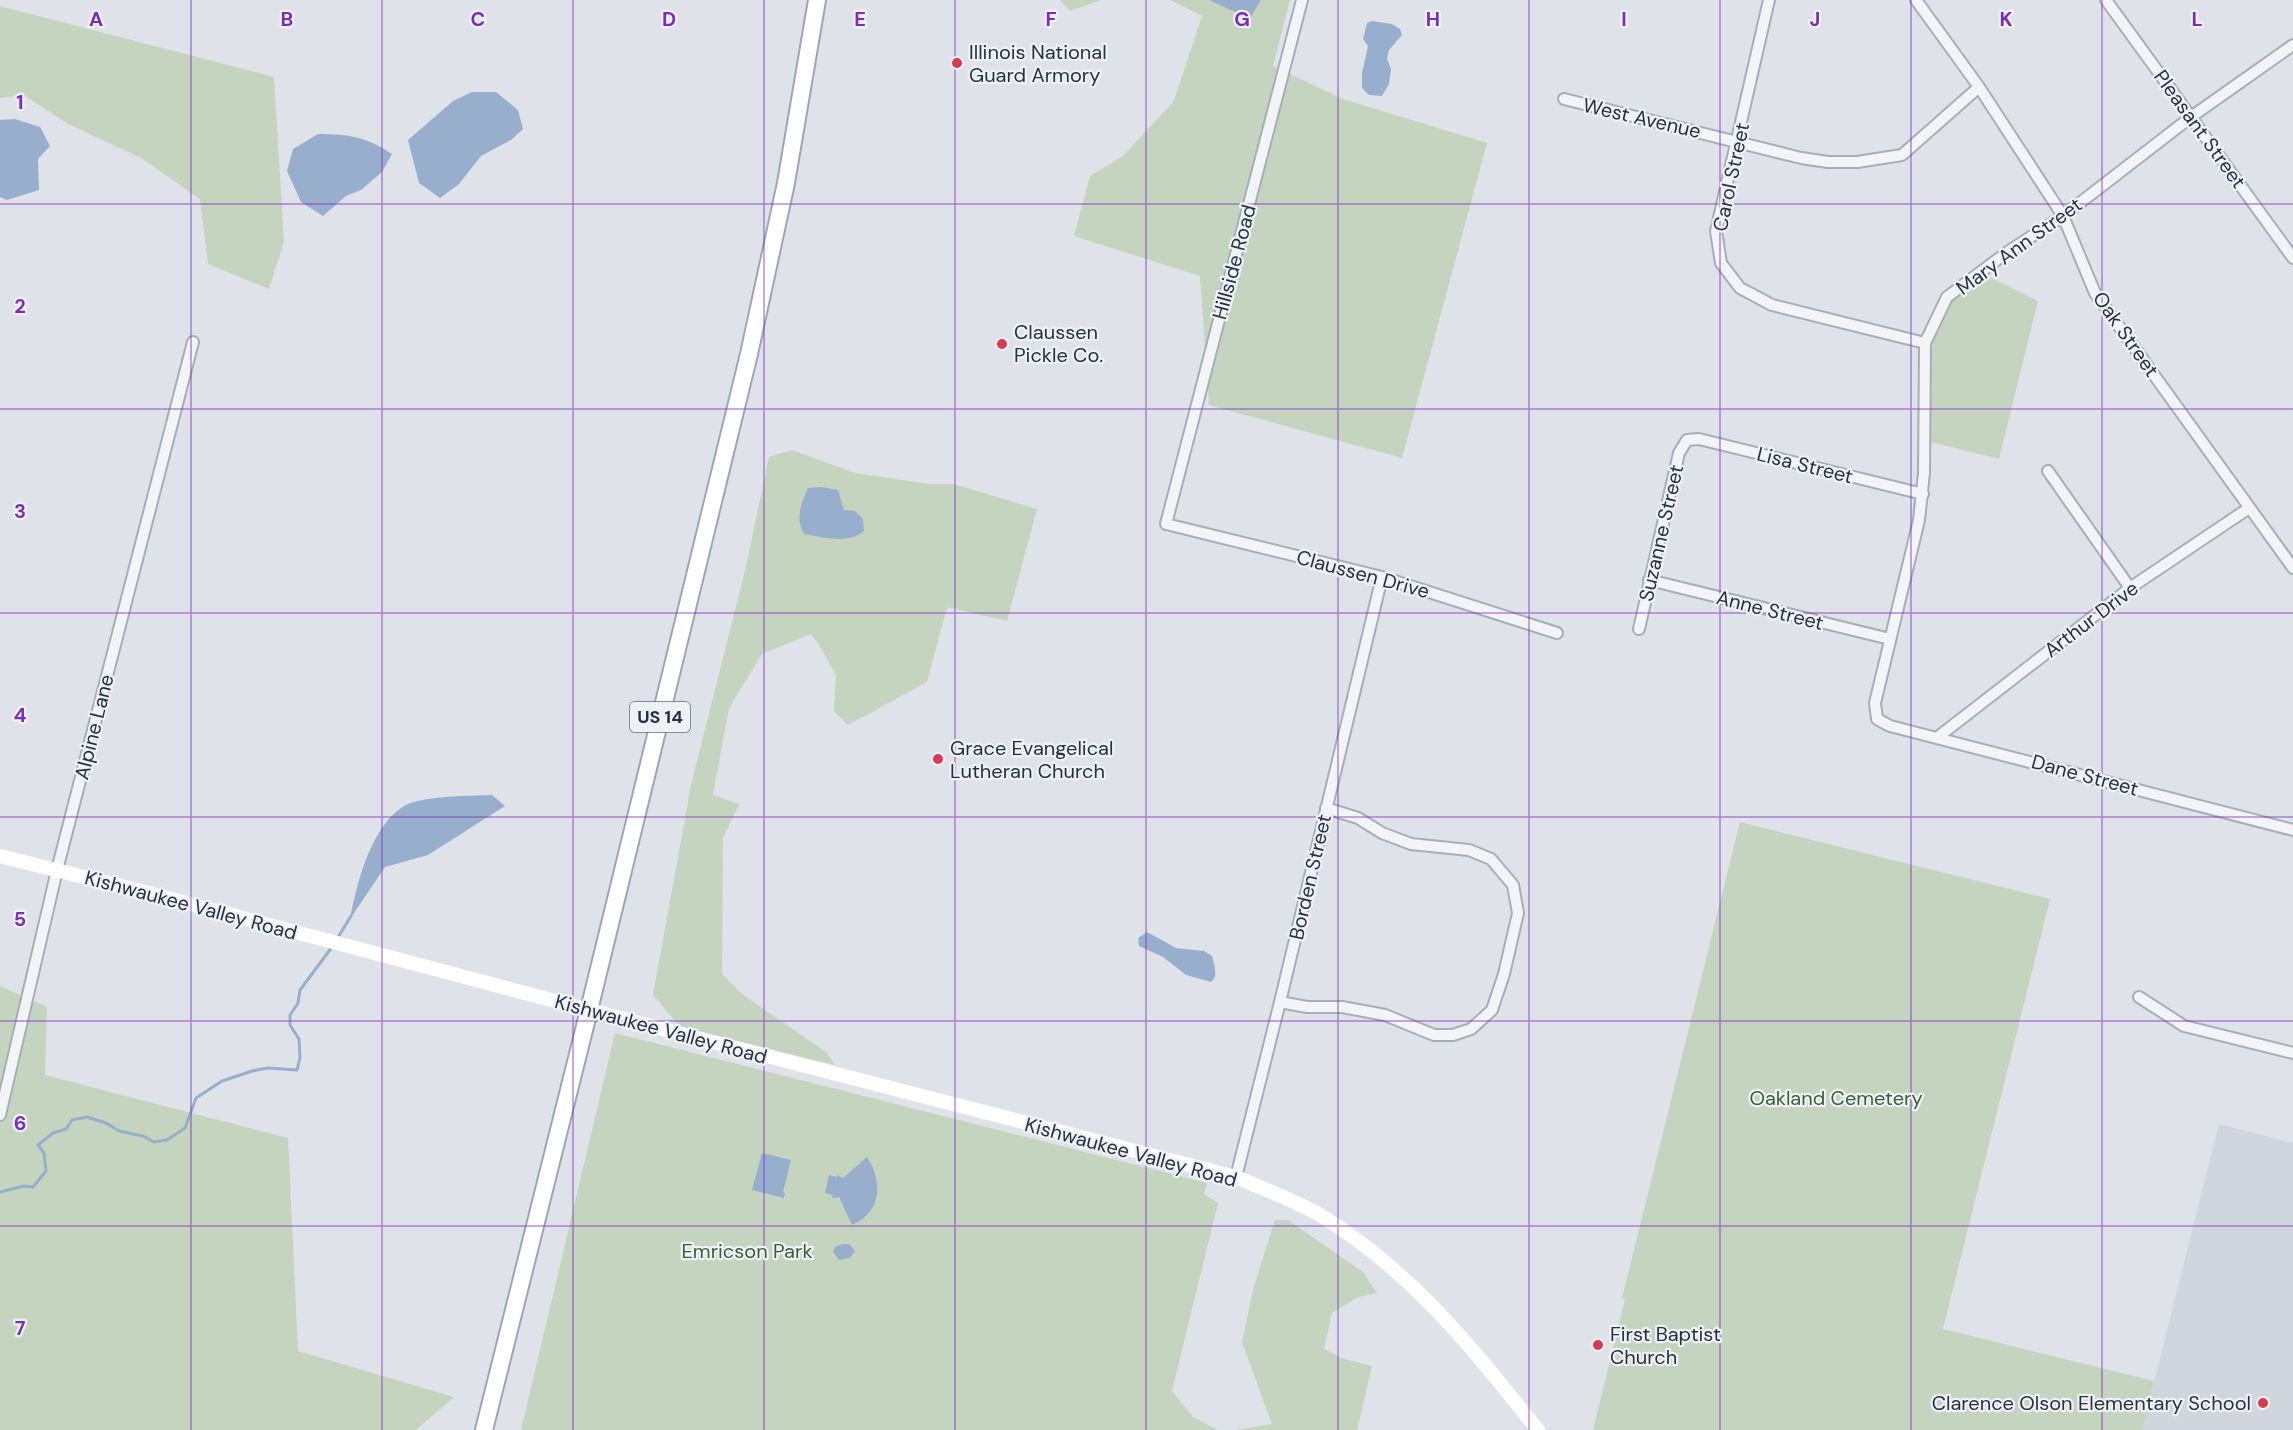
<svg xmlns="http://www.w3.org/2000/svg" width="2293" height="1430" font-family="'DM Sans',sans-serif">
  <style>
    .built { fill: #d1d5de }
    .green { fill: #c4d4bf }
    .water { fill: #97afcc }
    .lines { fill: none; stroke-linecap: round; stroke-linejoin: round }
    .stream { stroke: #97afcc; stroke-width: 3 }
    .street-casing { stroke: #a8adb7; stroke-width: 14 }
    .primary-casing { stroke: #9da6b6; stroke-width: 20 }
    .street { stroke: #f2f4f7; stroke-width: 10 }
    .secondary { stroke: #fff; stroke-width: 14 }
    .primary { stroke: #fff; stroke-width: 16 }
    .grid { fill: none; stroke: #7b2cbf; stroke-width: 1.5; stroke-opacity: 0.55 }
    .poi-dot { fill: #d73b4e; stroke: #eef2f7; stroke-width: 2 }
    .labels { text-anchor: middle; stroke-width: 4.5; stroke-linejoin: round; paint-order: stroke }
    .shield { fill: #eef2f7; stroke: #636a78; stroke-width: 1.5 }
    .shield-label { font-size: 18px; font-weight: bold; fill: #273041 }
    .poi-label { font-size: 20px; fill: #273041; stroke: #eef2f7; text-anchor: start }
    .street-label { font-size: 20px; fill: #273041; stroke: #eef2f7 }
    .park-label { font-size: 20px; fill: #3a5e33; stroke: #eef2f7 }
    .grid-label { font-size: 20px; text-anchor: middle; font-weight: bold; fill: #7b2cbf; stroke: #eef2f7; stroke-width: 4.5; stroke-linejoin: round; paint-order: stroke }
  </style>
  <rect width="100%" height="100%" fill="#dfe3e9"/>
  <path class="built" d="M2219 1124 2293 1143V1430H2142Z"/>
  <path class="green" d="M1060 0H1101L1070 11Z
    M1170 0H1290L1273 66 1343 99 1487 143 1402 458 1209 405 1200 276 1074 236 1090 176 1123 156 1174 101 1202 16Z
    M0 6 274 77 284 242 269 289 208 264 200 199 141 158 68 124 24 95 0 98Z
    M1986 275 2038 301 1999 459 1931 442C1931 397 1922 343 1949 304 1957 292 1975 283 1986 275Z
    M792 450 855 473 929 484H954L1037 509 1007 621 947 607 927 682 848 725 834 711 836 675 818 643 811 634 762 654 729 708 713 795 739 804 723 838 722 974 742 994 826 1052 835 1065 680 1027 653 995 691 785 745 571 769 457Z
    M1740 822 2050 899 1943 1329 2154 1381 2142 1430H1593L1625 1299 1622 1298Z
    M0 986 47 1007 45 1075 288 1138 298 1351 454 1397 416 1430H0Z
    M615 1033 1207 1183 1204 1194 1218 1203 1172 1391 1193 1417 1218 1430H521Z
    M1275 1220H1288L1363 1272 1377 1293 1358 1297 1332 1313 1324 1349 1341 1358 1372 1366 1357 1430H1235L1272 1424 1242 1342 1253 1290Z"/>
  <path class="water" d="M1209 0H1261L1246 25 1237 13Z
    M1372 21 1392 24 1400 29 1402 35 1389 50 1387 59 1391 69 1389 84 1382 96 1369 95 1362 88V73L1368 46 1363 39 1367 23Z
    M472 92H496L518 110 523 129 511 140 481 156 459 184 440 198 419 183 408 140 453 101Z
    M15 119 40 127 50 146 38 159 39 190 7 200 0 197V120Z
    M318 134C349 134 367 137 392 154L382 172 361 190 346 196 323 216 301 202 287 171 293 149Z
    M821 487 838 490 844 510 855 511 863 519 864 531C848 545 823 537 804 534 795 518 801 504 808 488Z
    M492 795 505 806 428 855 385 867 350 919C357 883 370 830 401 808 418 795 471 796 492 795Z
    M1147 932 1176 948 1204 951 1212 956C1214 965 1219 976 1211 982L1186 975 1163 957 1139 946 1138 938Z
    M762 1153 791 1160 783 1192 785 1193 784 1198 752 1190Z
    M867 1157C883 1182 882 1212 852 1225L839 1197 832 1198 833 1195 825 1193 829 1175 837 1177V1175L843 1178Z
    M843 1244H849L855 1251 850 1258 839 1260 833 1252 835 1247Z"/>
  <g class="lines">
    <path class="stream" d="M337 939 351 916
      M0 1192 24 1186 33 1187 46 1171 44 1153 38 1145 53 1133 66 1129 72 1120 87 1117 106 1123 119 1131 143 1136 154 1142 167 1140 185 1128 196 1098 222 1081 252 1071 268 1068 297 1070 300 1058 299 1039 290 1025V1015L298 1003 300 990 332 947"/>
    <g class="street-casing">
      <path id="street" d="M1302 0 1166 524 1382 577 1557 633
        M1769 0 1716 231 1721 263 1740 288 1772 305 1925 343
        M1916 0 1979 87 2063 216 2095 293 2293 568
        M2106 0 2293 258
        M2293 45 2191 117 2063 216 2009 251 1947 297 1925 343 1924 473 1919 520 1875 703 1877 719 1890 726 2293 830
        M1564 99 1801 158 1828 162H1857L1902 155 1979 87
        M2048 471 2130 588
        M1649 580 1890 639
        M1639 629 1679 453 1687 440 1699 439 1923 494
        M1938 737 2130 588 2249 508
        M2139 997 2184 1026 2293 1053
        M1280 1002 1307 1007H1342L1385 1015 1434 1035H1453L1471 1029 1492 1010 1504 974 1518 913 1513 885 1491 859 1469 850 1411 844 1382 833 1358 818 1326 808
        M0 1115 57 870 193 342
        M1236 1177 1280 1002 1382 577"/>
    </g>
    <g class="primary-casing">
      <path id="primary" d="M484 1430 589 1010 749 354 786 183 817 0"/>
    </g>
    <use href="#street" class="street"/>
    <path class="secondary" d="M0 856 160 896 589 1010 1236 1177C1263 1189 1294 1200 1320 1215 1413 1272 1471 1347 1538 1430"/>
    <use href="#primary" class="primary"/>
  </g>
  <path class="grid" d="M191 0V1430M382 0V1430M573 0V1430M764 0V1430M955 0V1430M1146 0V1430M1338 0V1430M1529 0V1430M1720 0V1430M1911 0V1430M2102 0V1430M0 204H2293M0 409H2293M0 613H2293M0 817H2293M0 1021H2293M0 1226H2293"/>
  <g class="poi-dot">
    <circle cx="957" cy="63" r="6"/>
    <circle cx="1002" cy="344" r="6"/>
    <circle cx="938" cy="759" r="6"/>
    <circle cx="1598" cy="1345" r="6"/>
    <circle cx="2263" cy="1403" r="6"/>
  </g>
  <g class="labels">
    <rect class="shield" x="630" y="702" width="60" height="30" rx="4.5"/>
    <g class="shield-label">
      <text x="660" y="723">US 14</text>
    </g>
    <g class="poi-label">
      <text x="969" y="59">Illinois National<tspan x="969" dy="23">Guard Armory</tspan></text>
      <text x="1014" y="339">Claussen<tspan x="1014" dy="23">Pickle Co.</tspan></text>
      <text x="950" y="755">Grace Evangelical<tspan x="950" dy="23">Lutheran Church</tspan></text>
      <text x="1610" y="1341">First Baptist<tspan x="1610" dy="23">Church</tspan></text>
      <text x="2251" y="1410" text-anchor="end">Clarence Olson Elementary School</text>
    </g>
    <g class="street-label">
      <text transform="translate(1642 118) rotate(13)" y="7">West Avenue</text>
      <text transform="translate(2200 129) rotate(54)" y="7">Pleasant Street</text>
      <text transform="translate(1731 177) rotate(-78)" y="7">Carol Street</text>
      <text transform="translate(2019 246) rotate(-36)" y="7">Mary Ann Street</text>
      <text transform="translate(1234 262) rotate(-75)" y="7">Hillside Road</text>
      <text transform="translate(2126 334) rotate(55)" y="7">Oak Street</text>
      <text transform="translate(1805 465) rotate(14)" y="7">Lisa Street</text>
      <text transform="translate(1661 533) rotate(-77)" y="7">Suzanne Street</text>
      <text transform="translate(1363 574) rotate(15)" y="7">Claussen Drive</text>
      <text transform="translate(1770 610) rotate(14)" y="7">Anne Street</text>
      <text transform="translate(2091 619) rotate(-37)" y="7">Arthur Drive</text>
      <text transform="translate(94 727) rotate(-76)" y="7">Alpine Lane</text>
      <text transform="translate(2085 775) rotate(15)" y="7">Dane Street</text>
      <text transform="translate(1310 877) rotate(-77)" y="7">Borden Street</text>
      <text transform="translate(191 905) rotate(15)" y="7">Kishwaukee Valley Road</text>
      <text transform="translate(661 1029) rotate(15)" y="7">Kishwaukee Valley Road</text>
      <text transform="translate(1131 1152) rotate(15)" y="7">Kishwaukee Valley Road</text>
    </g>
    <g class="park-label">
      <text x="1836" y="1105">Oakland Cemetery</text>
      <text x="747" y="1258">Emricson Park</text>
    </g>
  </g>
  <g class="grid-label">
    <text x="96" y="26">A</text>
    <text x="287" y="26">B</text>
    <text x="478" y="26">C</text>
    <text x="669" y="26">D</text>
    <text x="860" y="26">E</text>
    <text x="1051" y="26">F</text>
    <text x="1242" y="26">G</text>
    <text x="1433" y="26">H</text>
    <text x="1624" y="26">I</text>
    <text x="1815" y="26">J</text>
    <text x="2006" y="26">K</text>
    <text x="2197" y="26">L</text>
    <text x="20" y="109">1</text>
    <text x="20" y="313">2</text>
    <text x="20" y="518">3</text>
    <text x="20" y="722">4</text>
    <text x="20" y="926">5</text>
    <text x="20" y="1130">6</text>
    <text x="20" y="1335">7</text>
  </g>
</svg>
